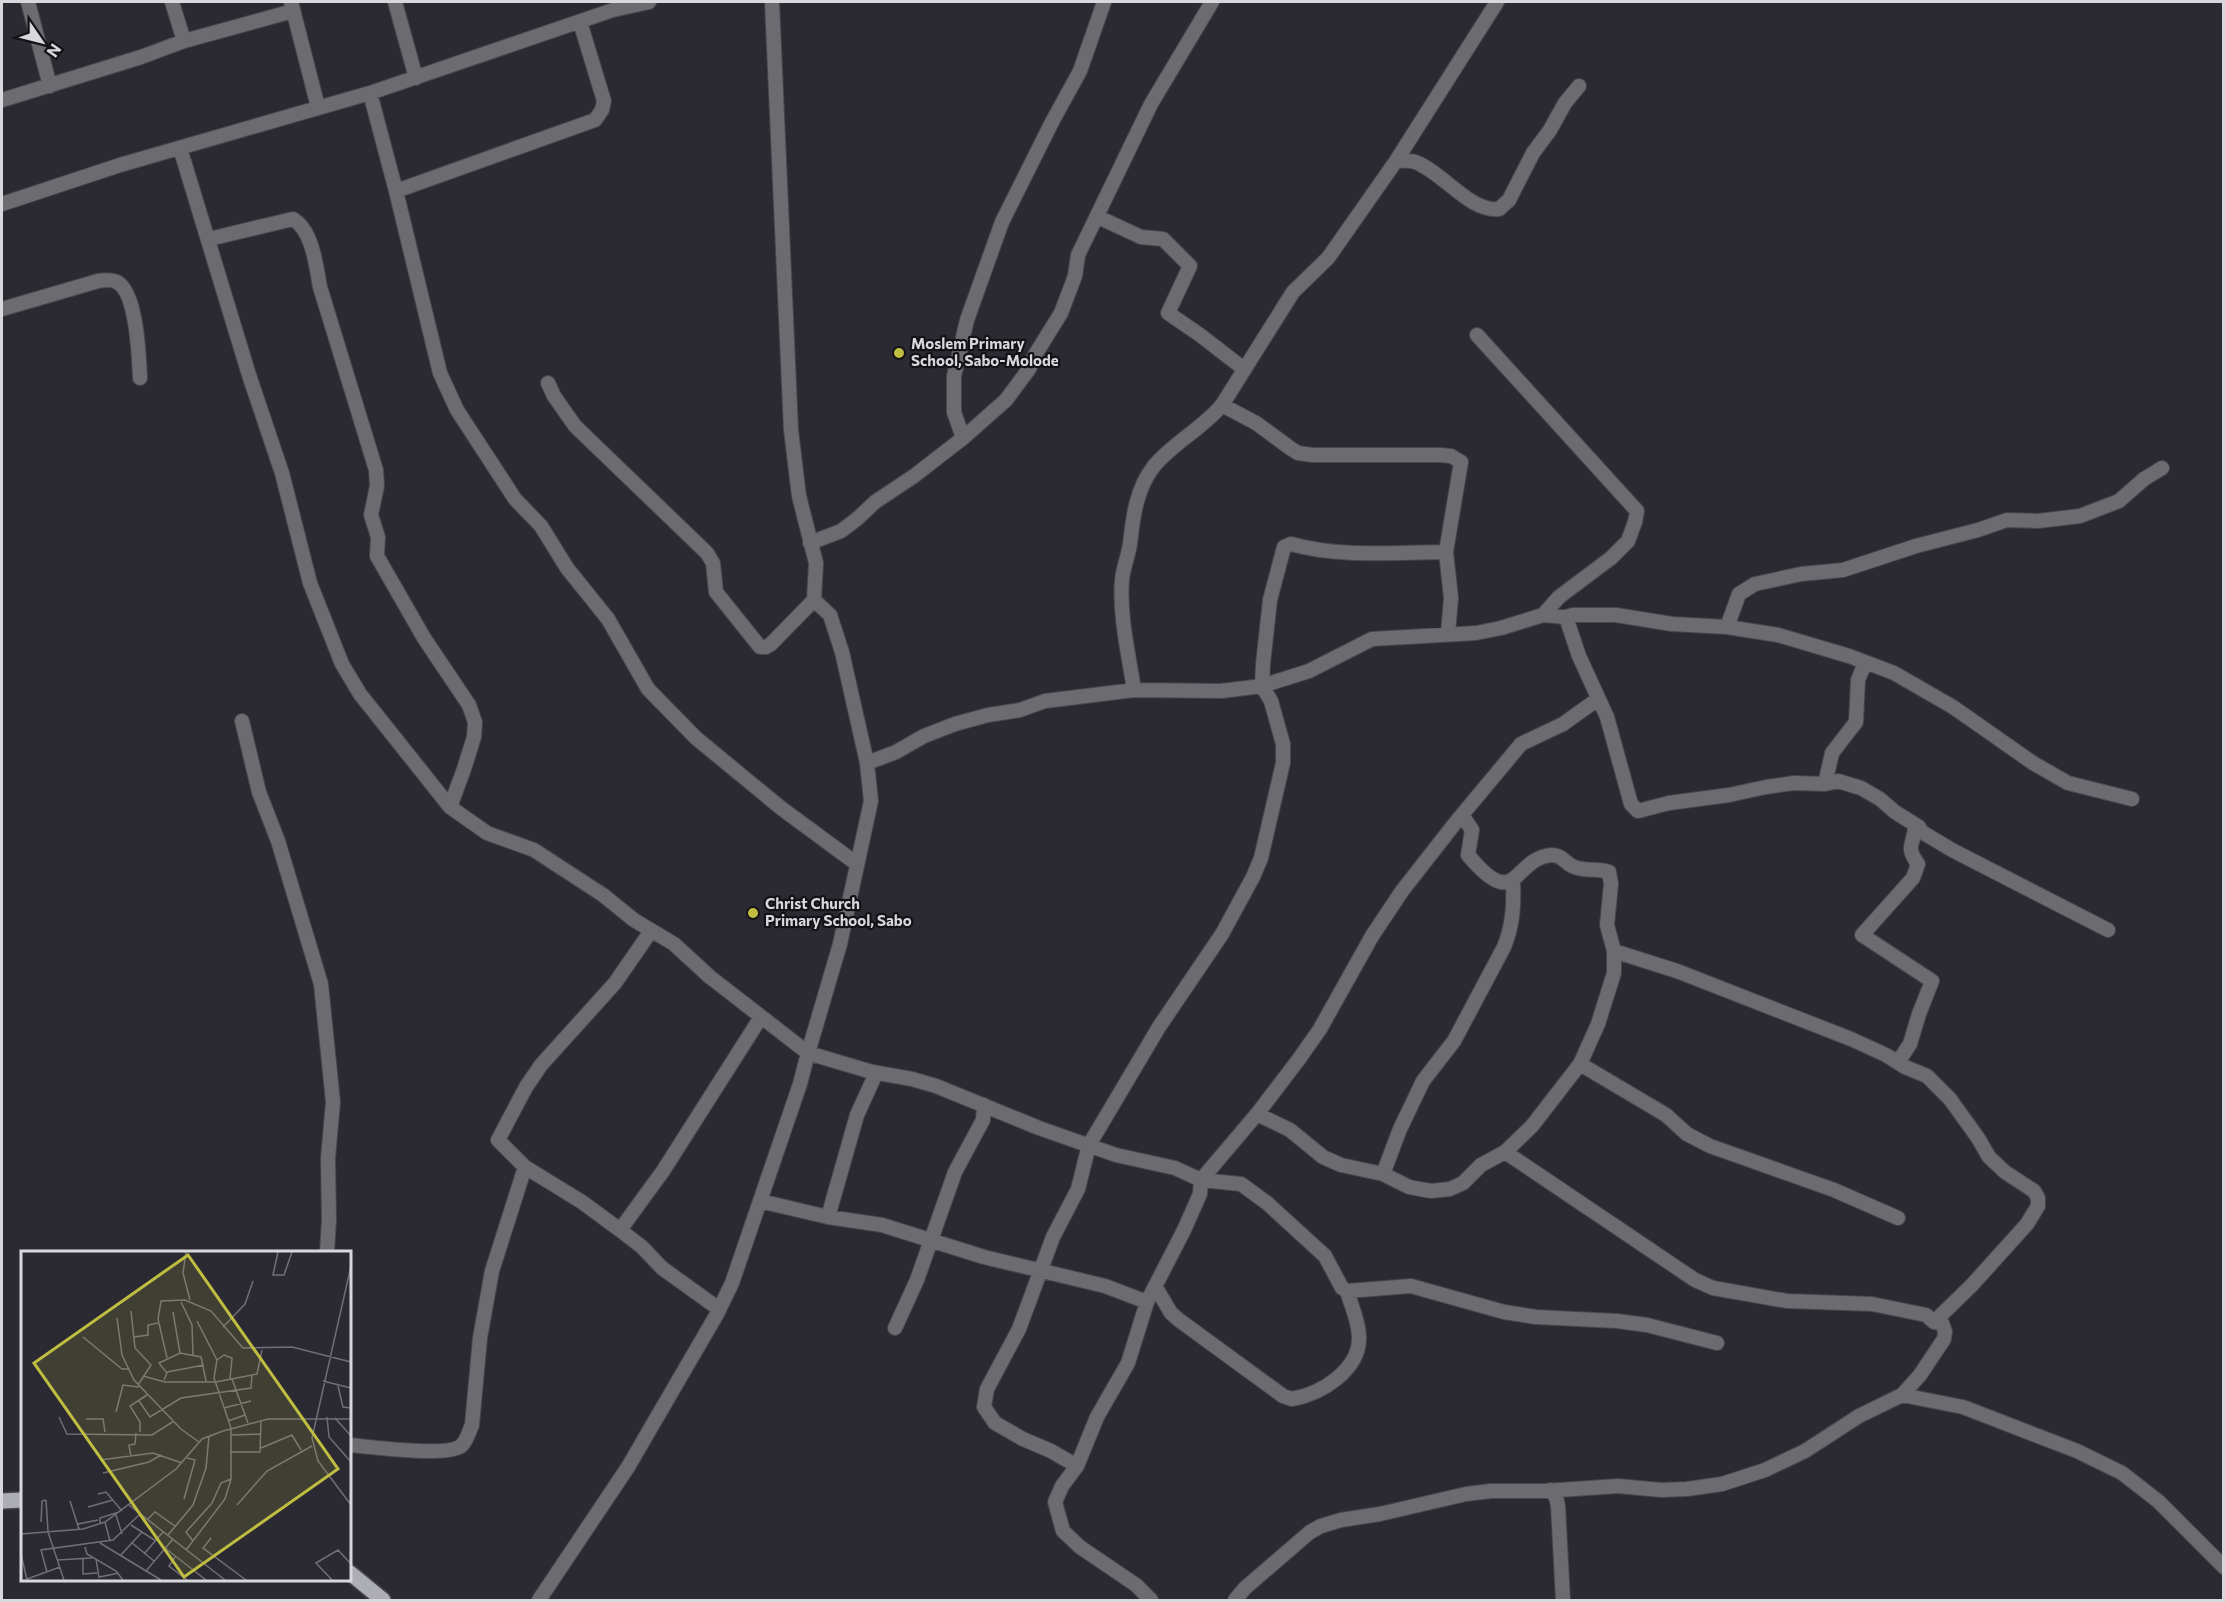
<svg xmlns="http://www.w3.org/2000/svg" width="2225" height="1602" font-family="Commissioner,sans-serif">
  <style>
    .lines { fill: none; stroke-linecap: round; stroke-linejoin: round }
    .minor-casing { stroke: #47464d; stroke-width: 16 }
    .major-casing { stroke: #47464d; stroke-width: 18 }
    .minor { stroke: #6c6c70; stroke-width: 14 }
    .major { stroke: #adadb5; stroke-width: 15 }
    .poi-dot { fill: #bfbe41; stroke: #131317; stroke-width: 2 }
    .labels { text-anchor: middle; stroke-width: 4.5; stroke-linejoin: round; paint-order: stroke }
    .poi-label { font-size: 15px; font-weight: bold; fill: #d8d7dc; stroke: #131317; text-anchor: start }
    .inset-road { fill: none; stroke: #706f76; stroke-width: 1.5 }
    .view { fill: #bfbe41; fill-opacity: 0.15; stroke: #bfbe41; stroke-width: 3 }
    .inset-edge { fill: none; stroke: #d8d7dc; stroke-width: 3 }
  </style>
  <rect width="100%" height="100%" fill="#2b2a32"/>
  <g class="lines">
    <g class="minor-casing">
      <path id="minor" d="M28 2 50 86
        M172 2 184 41
        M291 2 318 107
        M395 2 416 78
        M370 93 396 191 440 373 457 410 515 499 541 526 567 568 608 619 648 689 696 738 781 808 857 864
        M2 100 141 57 184 41 293 11
        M180 148 249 375 282 473 310 583 342 664 360 694 450 807 487 833 534 850 603 895 634 920 674 944 710 977 808 1053 872 1072 912 1079 936 1086 1039 1128 1116 1155 1175 1168 1201 1180 1241 1184 1267 1203 1325 1256 1342 1288 1347 1291 1411 1286 1504 1312 1536 1317 1617 1321 1647 1325 1717 1343
        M1396 161C1402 161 1409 160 1415 162 1443 172 1469 212 1499 209L1509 200 1533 153 1550 130 1565 103 1579 86
        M396 191 595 120 602 110 604 101 580 22
        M2 204 120 165 370 93 613 10 649 2
        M1098 217 1141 237 1163 239 1190 266 1168 313 1200 335 1244 369
        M209 239 293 219C313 231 316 266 320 287L376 470 377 486 371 515 378 537 377 556 424 638 469 705 475 722 474 737 464 769 450 807
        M2 309 98 281C104 280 111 279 117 282 137 293 139 357 140 378
        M1477 335 1637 511 1635 522 1628 541 1611 558 1559 597 1543 615
        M548 383 554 396 575 426 707 553 713 563 716 592 760 647H766L771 644 814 600
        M1222 405 1256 423 1290 448 1298 453 1312 455H1440L1451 456 1461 462 1446 552 1451 598 1448 634
        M963 438 954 412V376L967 320 1002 222 1052 122 1080 71 1104 2
        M810 543 841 531 857 519 875 502 914 476 963 438 1006 400 1029 369 1035 355 1061 313 1075 276 1078 255 1151 104 1212 2
        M1566 617 1579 656 1607 717 1631 804 1638 811 1669 803 1729 795 1766 787 1794 783 1825 784 1838 781 1861 788 1880 799 1895 812 1919 827 1922 832 1952 850 2108 930
        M1727 627 1739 594 1755 584 1801 574 1843 570 1916 546 1978 530 2007 520 2038 521 2080 516 2119 501 2144 479 2162 468
        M1134 690C1129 656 1119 615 1122 580 1123 568 1128 557 1130 544 1133 517 1136 489 1154 466 1173 443 1203 428 1222 405L1293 292 1328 258 1396 161 1497 2
        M242 721 259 792 278 841 321 984 333 1102 328 1158 329 1220 327 1252
        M867 763 896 752 924 736 955 724 988 715 1020 710 1045 701 1134 690 1221 691 1262 686 1309 671 1372 639 1476 633 1501 628 1543 615 1566 617 1573 615H1616L1672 624 1727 627 1778 635 1849 656 1894 673 1953 707 2033 763 2068 783 2132 799
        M1825 784 1832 753 1856 722 1858 680 1865 663
        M651 931 615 983 541 1065 526 1087 498 1140 525 1167 582 1202 620 1230 642 1247 662 1268 719 1309
        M1614 951 1677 971 1851 1039 1886 1055 1905 1067 1927 1076 1950 1099 1978 1138 1989 1157 2005 1172 2034 1191 2038 1198V1206L2027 1224 1972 1285 1934 1322
        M1898 1062 1910 1044 1919 1014 1932 981 1862 935 1913 878 1918 864C1904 845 1915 844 1915 826
        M1580 1064 1666 1115 1687 1134 1710 1146 1834 1190 1898 1218
        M1257 1114 1290 1130 1323 1157 1341 1165 1383 1174 1409 1187 1431 1191 1450 1189 1463 1183 1481 1165 1505 1152 1532 1126 1580 1064 1598 1024 1614 973V951L1607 925 1611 884 1609 872C1597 868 1584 872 1572 866 1564 862 1562 855 1552 855 1512 858 1518 915 1468 855L1472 830 1462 815
        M1383 1174 1400 1129 1423 1081 1454 1041 1504 947C1513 925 1514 905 1513 881
        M760 1201 828 1217 882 1225 984 1257 1105 1286 1147 1302
        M828 1217 857 1115 873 1080 872 1072
        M620 1230 663 1171 761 1017
        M1155 1286 1171 1313 1179 1320 1283 1396 1292 1399C1321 1394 1360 1370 1359 1337 1359 1322 1351 1305 1347 1291
        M895 1328 917 1280 955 1172 983 1120 984 1105
        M1902 1395 1963 1407 2077 1451 2122 1473 2158 1501 2224 1567
        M350 1445C370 1447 447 1457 461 1446 467 1441 469 1431 472 1425L480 1338 492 1271 525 1167
        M1077 1466 1051 1451 1023 1439 995 1423 984 1407 987 1389 1019 1329 1053 1237 1078 1189 1089 1145 1159 1027 1222 934 1253 877 1261 858 1283 763V744L1271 701 1262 686 1263 664 1270 600 1284 547 1291 544C1341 558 1394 552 1446 552
        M1550 1490 1556 1497 1558 1506 1563 1600
        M539 1600 628 1467 717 1314 732 1283 800 1084 808 1053 840 944 871 801 867 763 842 652 830 615 814 600 816 563 799 496 791 430 772 2
        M1151 1600 1136 1585 1080 1547 1063 1531 1055 1502 1062 1486 1077 1466 1097 1417 1128 1363 1147 1302 1184 1230 1200 1194 1201 1180 1257 1114 1299 1059 1320 1029 1372 936 1402 891 1456 822 1521 744 1563 724 1598 699
        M1235 1600 1245 1588 1310 1532 1321 1526 1341 1520 1380 1514 1466 1494 1491 1491H1544L1618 1486 1661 1490 1687 1489 1722 1484 1765 1470 1805 1451 1859 1416 1902 1395 1920 1375 1944 1339 1945 1332 1942 1323 1934 1322 1926 1315 1872 1304 1787 1301 1713 1288 1695 1280 1505 1152"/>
    </g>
    <g class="major-casing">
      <path id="major" d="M2 1501 22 1500
        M350 1573 383 1600"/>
    </g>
    <use href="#minor" class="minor"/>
    <use href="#major" class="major"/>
  </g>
  <g class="poi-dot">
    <circle cx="899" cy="353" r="6"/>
    <circle cx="753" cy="913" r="6"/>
  </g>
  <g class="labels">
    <g class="poi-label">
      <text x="911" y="349">Moslem Primary<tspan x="911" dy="17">School, Sabo-Molode</tspan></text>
      <text x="765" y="909">Christ Church<tspan x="765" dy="17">Primary School, Sabo</tspan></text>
    </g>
  </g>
  <g transform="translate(21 1251)">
    <rect width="330" height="330" fill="#2b2a32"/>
    <path class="inset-road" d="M165 1 162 22 169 49M257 1 252 24H263L271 1M330 15 291 187 297 210 330 254M160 51 171 74 172 104M110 60 114 97 130 114 117 134M152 61 159 102M96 67 101 104 113 129 160 178 178 191M202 76 224 53 232 30M62 86 101 118H107M113 86 127 84V74L137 72M146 107 137 68 140 50 164 49 190 60 222 97 271 96 330 111M196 109 203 104 211 107 209 128M146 121 183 114M122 125 144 131H195L236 123 241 99M211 128 227 172M143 129 146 122 138 112 159 102 180 106 185 130M302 130 330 137M317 135 322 156 330 157M118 150 129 166 160 147 230 137 231 124M203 157 230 150M95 161 102 134 118 136M38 166 46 183 131 184 153 170M306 166 308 186 330 211M314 167 330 185M65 168H82L84 181M207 170 224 164M119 181V171L109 155 126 144M210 184 239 183M240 197 271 184 280 199M209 201H239L240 169M110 206 108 194 114 193 115 182M79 209 132 202 161 212M82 222 128 211 140 204M77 243 85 241 101 260M163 248 174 209 166 207M25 249 27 280M49 250 58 278M108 254 204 329M216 254 246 220 291 195M67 256 92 249M95 264 101 283M126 269 134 261 154 275M20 271 21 250 25 249M84 271 89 290M57 273 77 269M79 273V267L98 261M110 274 135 290M27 281 43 329M0 283 62 278 84 271 155 218 181 188 202 180 247 168H330M147 284 172 254 185 217 188 185M190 287 182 297 225 329M172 290 165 281 191 252 200 232 210 228M110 291 133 310M79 292 140 329M64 296 66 303 95 320 102 329M144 297 185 329M165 299 204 248 210 228V177L193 127 196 109 176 70M0 303 6 329M123 303 142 281M99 305 121 281M154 306 148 315 166 329M62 308V323L76 322M75 308 78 326 98 322M36 309 71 307M125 320 152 288M26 321 20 299 92 289 119 263M6 328 39 316M311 329 295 312 317 299 330 313"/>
    <path class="view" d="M167 4 317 218 163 326 13 112Z"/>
    <rect width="330" height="330" class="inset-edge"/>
  </g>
  <rect width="2225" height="1602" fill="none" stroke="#d8d7dc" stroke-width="6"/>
  <g transform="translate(42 42) rotate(125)" stroke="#131317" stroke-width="4.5" paint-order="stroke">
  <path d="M0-4.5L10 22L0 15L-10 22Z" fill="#d8d7dc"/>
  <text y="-9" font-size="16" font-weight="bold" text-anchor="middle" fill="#d8d7dc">N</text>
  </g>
</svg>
